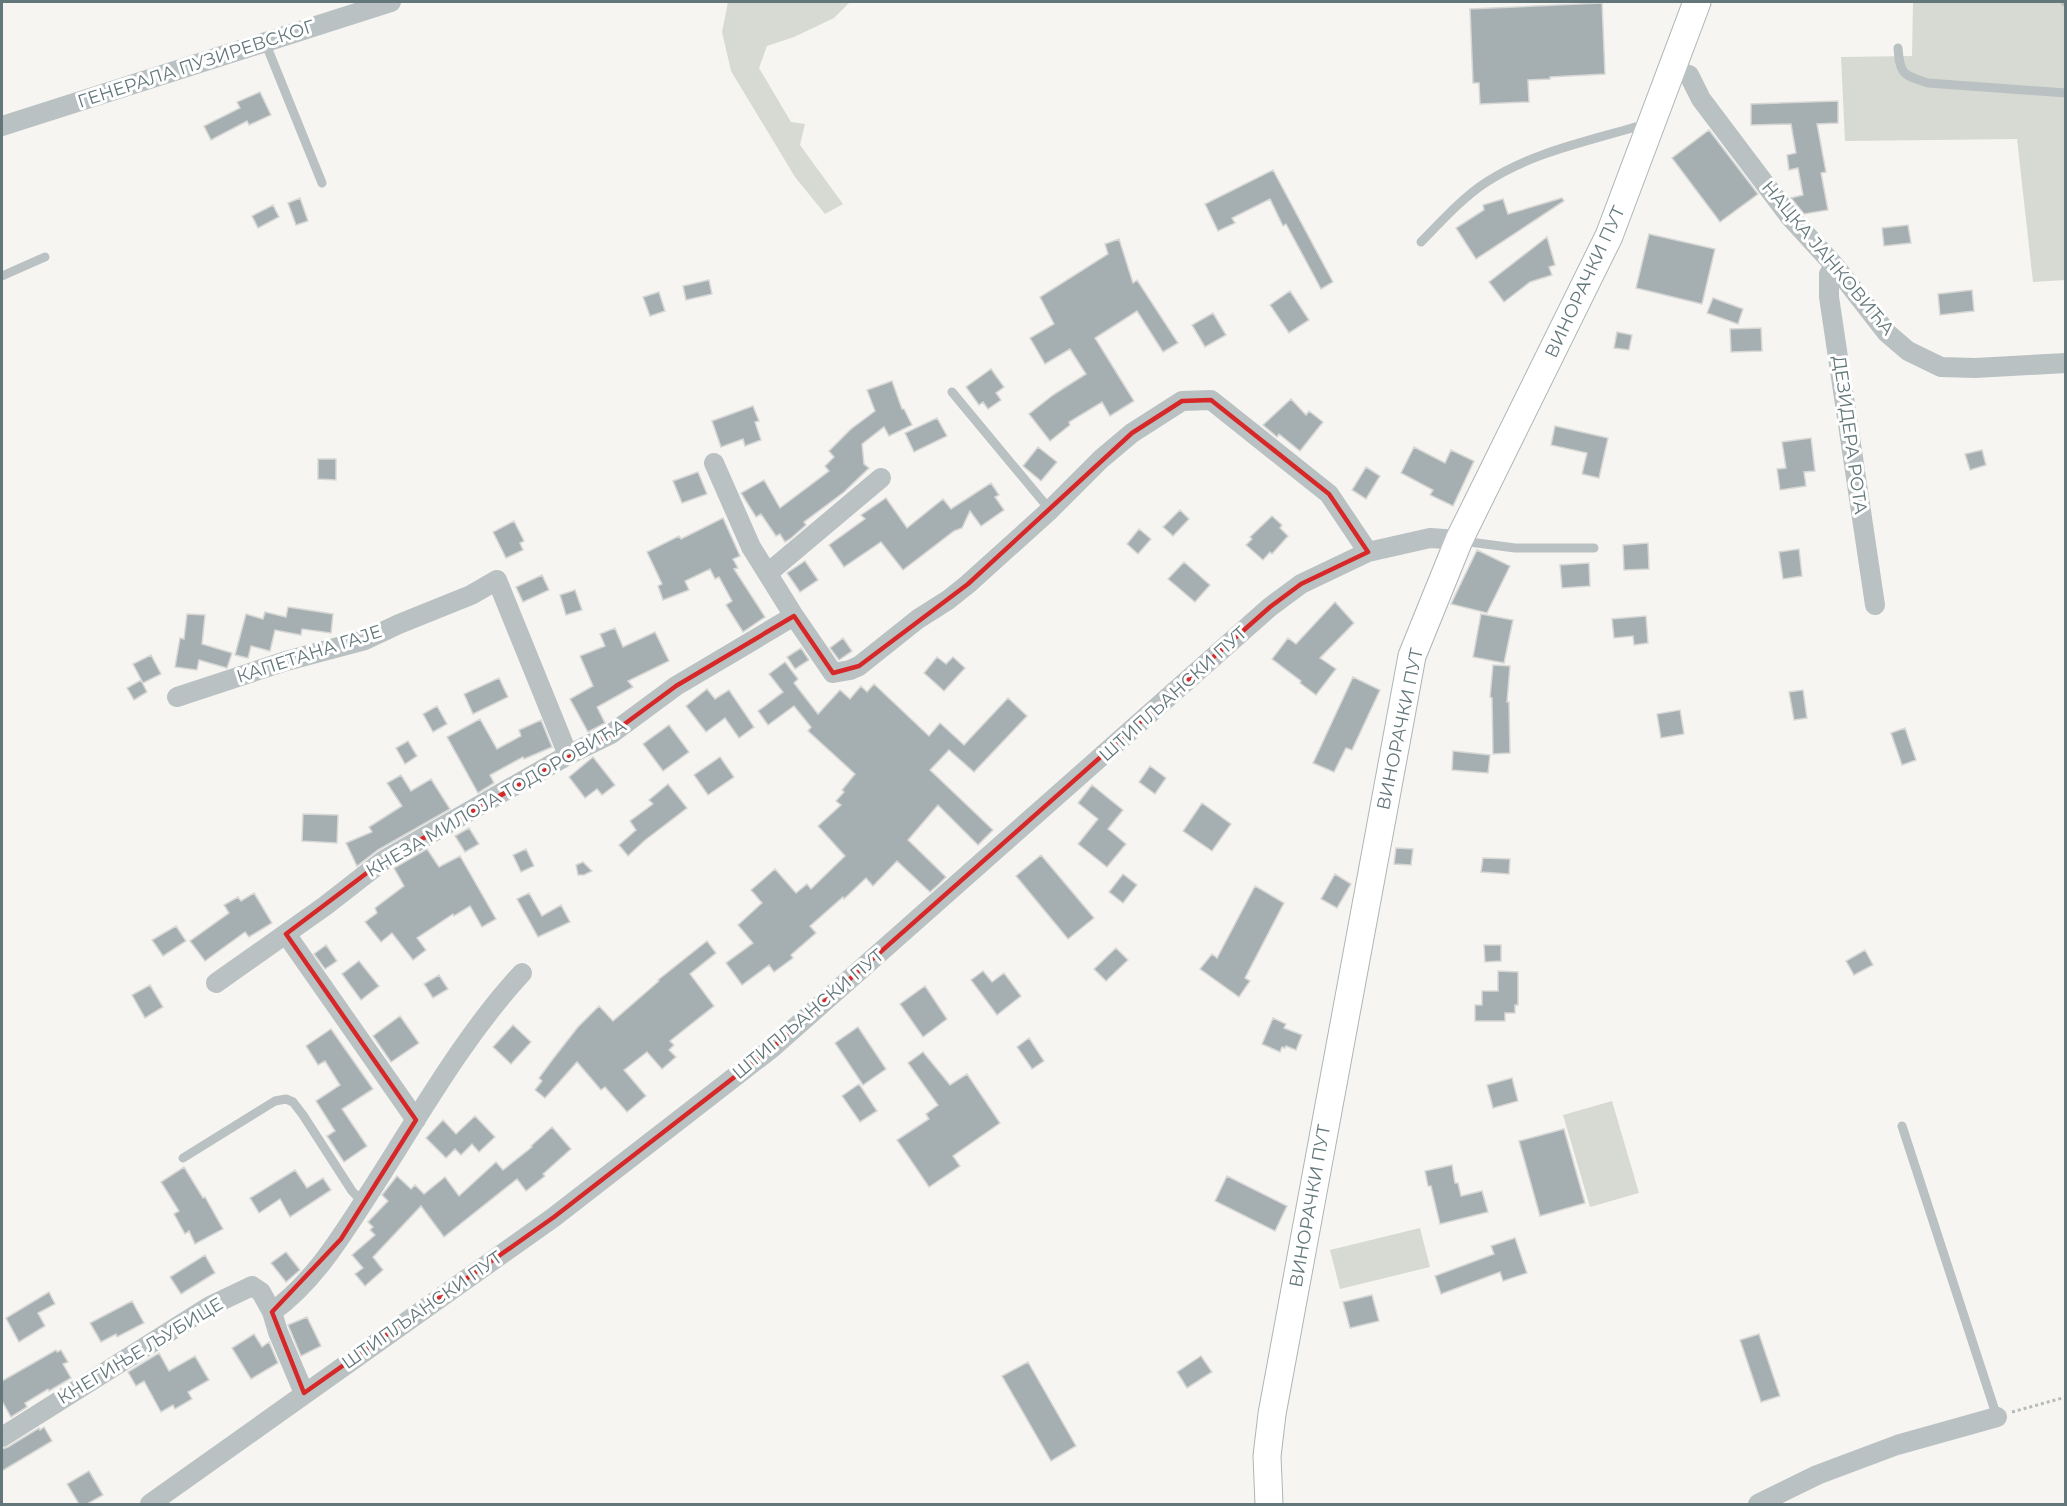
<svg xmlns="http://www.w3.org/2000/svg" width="2067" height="1506" font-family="Montserrat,sans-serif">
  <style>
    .green { fill: #d7dad2 }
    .building { fill: #a5afb1; stroke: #d7d7d5; stroke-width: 1.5 }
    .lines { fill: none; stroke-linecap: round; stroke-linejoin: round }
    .secondary-casing { stroke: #adb5b7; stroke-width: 29 }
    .path { stroke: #b5babb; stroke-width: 3; stroke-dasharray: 3 3; stroke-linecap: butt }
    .lane { stroke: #bac1c2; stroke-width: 9 }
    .street { stroke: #bac1c2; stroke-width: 20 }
    .secondary { stroke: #fff; stroke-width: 27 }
    .marked { fill: none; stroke: #d62828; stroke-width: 4.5; stroke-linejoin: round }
    .labels { text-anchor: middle; stroke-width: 6; stroke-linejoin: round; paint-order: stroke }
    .street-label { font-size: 18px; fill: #63777b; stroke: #fff }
  </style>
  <rect width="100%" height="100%" fill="#f6f5f2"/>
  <path class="green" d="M728 2H850L834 18 794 37 767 46 759 68 791 122 805 124 800 145 843 204 825 214 795 177 731 71 722 32Z
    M1913 2H2065V280L2033 282 2017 139 1845 141 1841 57 1912 56Z
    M1612 1101 1639 1193 1590 1207 1563 1115Z
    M1420 1228 1430 1267 1340 1289 1330 1250Z"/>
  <path class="building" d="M1602 3 1605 74 1550 77V79L1528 80 1529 102 1480 104 1479 83H1473L1470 9Z
    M260 92 271 115 249 125 247 121 211 140 204 126 240 108 237 102Z
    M1838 101V123L1817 124 1826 172 1821 173 1828 210 1804 214 1791 198 1803 195 1798 168 1789 170 1787 155 1796 153 1791 124 1751 125V104Z
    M1709 130 1758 194 1720 222 1672 158Z
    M1273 170 1333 282 1321 289 1286 224 1283 226 1270 199 1232 218 1235 223 1218 231 1205 204Z
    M300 198 308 221 296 225 288 203Z
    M1562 198 1564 201 1476 259 1456 228 1484 210 1483 205 1503 199 1508 214Z
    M273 205 279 217 258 228 252 216Z
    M1908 225 1911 243 1884 246 1882 228Z
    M1649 234 1715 249 1702 304 1636 288Z
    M1547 237 1555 265 1549 267 1552 275 1530 282 1504 302 1489 282Z
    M1119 239 1133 283 1137 280 1178 343 1163 352 1137 311 1095 338 1134 401 1110 416 1102 402 1069 422 1070 425 1050 441 1029 414 1053 395 1086 374 1070 349 1045 364 1030 338 1054 324 1040 297 1108 254 1105 244Z
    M709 280 712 294 686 300 683 286Z
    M1972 290 1974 311 1940 315 1938 294Z
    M1290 291 1309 320 1289 333 1270 305Z
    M659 292 665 311 650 316 643 297Z
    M1713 298 1743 309 1738 324 1707 313Z
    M1213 313 1226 335 1205 347 1192 325Z
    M1761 328 1762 351 1731 352 1730 329Z
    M1617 332 1632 335 1629 350 1614 348Z
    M991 369 1004 387 996 393 1001 400 988 409 983 402 979 405 966 387Z
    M892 381 902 409H904L912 425 889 436 884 427 862 444 864 464 869 468 844 492 804 522 806 525 790 539 785 542 780 534 776 536 761 514 756 517 741 493 764 480 780 508 829 471 825 466 834 457 829 451 851 429 875 411 867 390Z
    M1291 399 1306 415 1309 411 1323 422 1300 451 1279 434 1277 437 1263 425Z
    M753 406 759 421 755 422 761 440 745 446 743 439 721 447 712 421Z
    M937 418 947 436 914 452 905 433Z
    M1555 426 1608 438 1599 478 1582 474 1587 453 1551 445Z
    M1811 438 1815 471 1804 472 1806 486 1780 490 1777 469 1786 468 1782 442Z
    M1038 447 1057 462 1041 481 1023 466Z
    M1414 447 1445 463 1451 450 1474 461 1453 506 1430 495 1433 490 1401 473Z
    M1982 450 1986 465 1970 470 1965 454Z
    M318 459H336V480L318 479Z
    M1366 467 1380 476 1366 499 1352 490Z
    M698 472 707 494 682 503 673 481Z
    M991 483 999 495 995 497 1004 510 981 526 970 511 962 528 954 531 903 570 881 542 844 567 829 545 865 519 861 515 886 498 907 528 943 499 951 509Z
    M1180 510 1189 519 1173 536 1163 527Z
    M1272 516 1282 525 1280 528 1288 536 1272 554 1270 552 1263 560 1246 545 1252 539 1250 537Z
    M723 518 740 556 733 559 738 568 734 569 765 617 743 632 726 605 732 601 719 577 715 579 710 569 685 581 689 590 663 600 658 586 662 584 647 552 679 536 681 539Z
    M514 521 524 541 520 543 523 550 506 558 493 532Z
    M1139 529 1151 539 1138 554 1127 544Z
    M1648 543 1649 569 1624 570 1623 545Z
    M1799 549 1802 576 1783 579 1779 552Z
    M1477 550 1510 566 1487 613 1451 604Z
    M805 561 818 580 800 592 787 573Z
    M1184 562 1210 585 1195 602 1168 579Z
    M1589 563 1590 586 1562 588 1560 565Z
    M542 575 549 590 523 602 516 587Z
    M575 590 582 610 566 615 560 595Z
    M1335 602 1354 623 1320 658 1336 669 1316 695 1300 683 1301 681 1272 659 1288 638 1296 644Z
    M288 607 333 614 331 633 302 629 301 635 275 630 270 651 251 646 248 658 235 655 246 614 263 619 265 612 286 617Z
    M187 614 205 615 202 644 232 653 227 668 199 660 197 670 175 667 180 638 184 639Z
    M1481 614 1513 620 1504 663 1473 657Z
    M1646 616 1648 643 1634 645 1633 636 1614 638 1612 619Z
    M615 628 623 647 655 632 669 661 628 681 633 687 597 707 605 723 588 732 570 699 593 686 580 656 605 646 600 634Z
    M843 638 852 651 839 660 830 648Z
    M801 648 809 660 795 669 787 657Z
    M151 655 161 674 143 683 133 664Z
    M937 657 946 664 953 657 965 668 944 691 924 673Z
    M785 662 798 679 794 683 818 714 840 690 850 699 861 686 867 692 874 684 929 736 940 723 964 745 1008 698 1027 716 974 772 949 750 930 770 993 830 978 845 938 805 908 840 946 877 938 885 930 892 897 861 873 886 866 878 844 899 843 897 810 926 816 933 791 955 793 958 774 972 769 965 742 985 726 963 753 943 738 925 762 903 751 890 775 869 796 893 807 884 811 889 845 856 818 826 841 805 836 801 844 792 842 790 855 774 808 731 811 727 794 706 768 725 758 711 783 692 769 674Z
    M1493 665 1510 666 1507 702H1509L1510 753 1493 754 1492 698 1490 697Z
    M1353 677 1380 690 1352 750 1346 748 1334 772 1313 763Z
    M499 678 508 697 473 714 464 694Z
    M141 680 147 692 134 700 127 688Z
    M707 689 715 699 729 690 754 727 739 738 725 718 706 732 686 706Z
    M1803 690 1807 718 1794 720 1789 692Z
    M437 706 447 724 433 732 423 714Z
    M1680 710 1684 734 1661 738 1657 714Z
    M480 719 497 749 521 736 519 730 541 720 552 747 524 759 523 757 490 775 494 783 478 793 447 737Z
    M669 725 689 752 663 771 643 744Z
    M1905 728 1916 760 1902 765 1891 733Z
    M408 741 417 756 405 764 396 748Z
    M1453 751 1490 755 1488 773 1452 770Z
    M593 757 615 785 602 795 597 789 585 798 569 777Z
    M720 757 734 777 708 795 694 775Z
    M1150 766 1166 778 1155 794 1139 782Z
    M401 775 411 791 431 779 450 809 378 850 357 866 346 843 372 832 369 827 402 806 387 783Z
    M668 784 687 808 644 841 628 856 619 845 636 830 630 821 653 804 649 800Z
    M1092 785 1123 810 1108 829 1126 844 1107 867 1078 844 1098 819 1078 803Z
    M1202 803 1231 824 1212 851 1183 831Z
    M303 814 338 815 337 843 302 841Z
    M469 828 479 844 465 852 455 836Z
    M1396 848 1413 849 1411 865 1394 864Z
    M427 849 439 867 460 856 496 919 482 927 470 906 454 916 453 914 417 938 426 950 413 960 392 933 381 942 365 922 377 913 375 908 404 886 394 868Z
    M526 849 534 866 521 872 513 855Z
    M1041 855 1094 918 1068 939 1016 876Z
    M1483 858 1510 859 1509 874 1481 872Z
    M583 862 592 871 584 875H578L576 865Z
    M1123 874 1137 885 1123 903 1109 892Z
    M1335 874 1351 884 1337 908 1321 899Z
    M1255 886 1284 903 1245 978 1250 981 1239 997 1200 969 1212 954 1217 958Z
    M254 893 272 923 249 937 245 932 205 961 190 941 229 913 224 905 238 897 241 901Z
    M529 893 542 916 561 905 570 922 538 937 517 899Z
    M176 926 186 941 163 956 152 940Z
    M707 941 716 953 690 974 714 1006 670 1041 674 1045 669 1050 676 1057 662 1069 647 1052 624 1070 646 1096 627 1112 605 1087 601 1090 577 1062 545 1098 535 1090 542 1081 539 1078 553 1059 578 1027 599 1006 613 1021 659 981 658 980Z
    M326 945 337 961 325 969 314 954Z
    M1484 945H1501V961L1485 962Z
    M1116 948 1128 960 1106 981 1094 969Z
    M1865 950 1873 965 1854 975 1846 961Z
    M359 961 379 986 361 1000 342 974Z
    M983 971 992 982 1004 973 1021 996 997 1015 971 980Z
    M1498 971 1518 972V1005H1515V1013H1505V1021H1475V1005H1482V991H1498Z
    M439 975 448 989 433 998 424 984Z
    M150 985 163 1007 145 1018 132 995Z
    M925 986 947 1019 923 1037 900 1004Z
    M400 1016 419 1043 391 1062 373 1036Z
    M1273 1018 1286 1024 1284 1028 1302 1035 1296 1050 1286 1046 1285 1048 1282 1047 1280 1052 1262 1044Z
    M513 1025 531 1042 511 1064 493 1047Z
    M858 1027 886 1069 863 1085 835 1043Z
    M331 1029 373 1089 342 1109 367 1146 344 1162 327 1136 335 1131 316 1101 340 1085 325 1061 318 1065 306 1046Z
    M1029 1038 1044 1061 1032 1069 1017 1047Z
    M923 1052 950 1085 967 1074 1000 1123 953 1156 960 1166 929 1187 897 1140 929 1119 926 1114 938 1105 908 1063Z
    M1512 1078 1518 1101 1493 1108 1487 1085Z
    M859 1084 877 1111 860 1122 842 1096Z
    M475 1116 495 1137 479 1152 472 1144 461 1155 455 1149 446 1158 426 1138 443 1120 456 1134Z
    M552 1127 571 1149 543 1174 545 1176 526 1191 517 1179 444 1237 421 1206 373 1257 383 1270 365 1286 355 1274 363 1268 352 1255 375 1235 370 1230 373 1227 368 1222 388 1201 382 1195 397 1176 411 1189 415 1185 424 1194 445 1177 459 1196 496 1162 503 1170 532 1147 531 1146Z
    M1564 1129 1585 1203 1540 1216 1519 1141Z
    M1452 1165 1455 1183H1458L1461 1196 1482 1191 1488 1212 1440 1224 1431 1186H1428L1425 1171Z
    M184 1167 203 1198 205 1197 223 1229 195 1244 189 1231 185 1234 174 1214 179 1211 161 1182Z
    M295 1170 307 1188 323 1178 331 1190 290 1217 280 1199 259 1213 250 1198Z
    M1227 1176 1287 1206 1275 1231 1215 1201Z
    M1515 1238 1527 1273 1503 1281 1500 1272 1441 1294 1435 1276 1494 1254 1491 1246Z
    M286 1252 300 1270 286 1282 271 1263Z
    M205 1255 215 1273 181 1294 170 1277Z
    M49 1292 55 1304 38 1313 45 1326 19 1342 6 1318Z
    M1372 1295 1379 1321 1350 1328 1343 1302Z
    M132 1301 144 1323 117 1337 116 1334 101 1342 90 1323Z
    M307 1317 321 1346 301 1356 288 1325Z
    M254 1334 262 1347 269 1342 278 1363 251 1379 232 1348Z
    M1759 1334 1780 1396 1761 1402 1740 1340Z
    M56 1350 57 1352 61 1350 68 1362 63 1364 71 1378 49 1391 48 1389 25 1403 27 1407 11 1417 2 1401V1381Z
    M159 1353 169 1371 195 1356 209 1380 188 1392 192 1399 175 1409 173 1405 161 1412 144 1381 136 1386 128 1372Z
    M1201 1356 1212 1372 1187 1388 1177 1372Z
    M1028 1362 1076 1446 1051 1461 1002 1376Z
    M44 1427 52 1441 2 1471V1449L8 1447 39 1428 40 1430Z
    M89 1471 103 1495 87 1504H79L67 1484Z"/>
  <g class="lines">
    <g class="secondary-casing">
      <path id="secondary" d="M1269 1504 1267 1456 1272 1414 1412 656 1459 540 1609 236 1697 2"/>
    </g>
    <path class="path" d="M2012 1412 2066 1397"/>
    <path class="lane" d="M2065 2H2066
      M265 42 322 183
      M1898 48C1900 75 1903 75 1928 83L2066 93
      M1421 242C1441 222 1461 199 1485 183 1530 153 1585 142 1635 127H1648
      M2 276 45 257
      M952 392 1050 510
      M1462 541 1515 548H1594
      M1902 1126 1997 1417
      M183 1158 275 1101 286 1099 293 1102 303 1115 352 1191 363 1203"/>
    <path class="street" d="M1672 70 1689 75 1701 99 1790 217 1834 265 1887 333 1908 351 1941 367 1975 368 2066 363
      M2 126 391 2
      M1834 265 1829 274V297L1875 605
      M714 463 751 547 794 616 833 673 850 670 859 666 918 619 948 600 968 584 1050 510 1101 459 1132 433 1182 401 1211 400 1329 494 1368 552
      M768 573 881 478
      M177 697 286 661 365 640 399 624 471 595 497 580 568 755
      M286 934 416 1120
      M216 983 325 906 384 860 568 755 611 734 676 686 794 616
      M304 1393 278 1332 272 1312C315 1281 342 1235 370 1192 418 1118 462 1038 522 973
      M2 1437 210 1306 252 1286 261 1292 272 1312
      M150 1504 554 1217 772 1048 1270 607 1301 584 1368 552 1430 538 1459 540
      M1758 1504 1817 1475 1897 1445 1997 1417"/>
    <use href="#secondary" class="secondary"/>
  </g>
  <path class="marked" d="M1211 400 1329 494 1368 552 1301 584 1270 607 772 1048 554 1217 304 1393 272 1312 341 1239 416 1120 286 934 384 860 611 734 676 686 794 616 833 673 859 666 968 584 1132 433 1182 401Z"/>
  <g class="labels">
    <g class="street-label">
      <text transform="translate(196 64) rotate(-18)" y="6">ГЕНЕРАЛА ПУЗИРЕВСКОГ</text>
      <text transform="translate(1828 258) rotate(50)" y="6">НАЦКА ЈАНКОВИЋА</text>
      <text transform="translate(1585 282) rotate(-65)" y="6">ВИНОРАЧКИ ПУТ</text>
      <text transform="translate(1850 435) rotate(82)" y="6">ДЕЗИДЕРА РОТА</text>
      <text transform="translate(309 654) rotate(-18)" y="6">КАПЕТАНА ГАЈЕ</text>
      <text transform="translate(1173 694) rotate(-42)" y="6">ШТИПЉАНСКИ ПУТ</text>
      <text transform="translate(1400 729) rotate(-78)" y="6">ВИНОРАЧКИ ПУТ</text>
      <text transform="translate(496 798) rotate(-30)" y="6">КНЕЗА МИЛОЈА ТОДОРОВИЋА</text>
      <text transform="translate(808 1014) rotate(-40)" y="6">ШТИПЉАНСКИ ПУТ</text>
      <text transform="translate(1310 1206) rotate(-80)" y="6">ВИНОРАЧКИ ПУТ</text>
      <text transform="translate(422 1310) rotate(-35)" y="6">ШТИПЉАНСКИ ПУТ</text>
      <text transform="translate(140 1351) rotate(-31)" y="6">КНЕГИЊЕ ЉУБИЦЕ</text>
    </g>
  </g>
  <rect width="2067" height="1506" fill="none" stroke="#63777b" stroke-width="6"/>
</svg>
